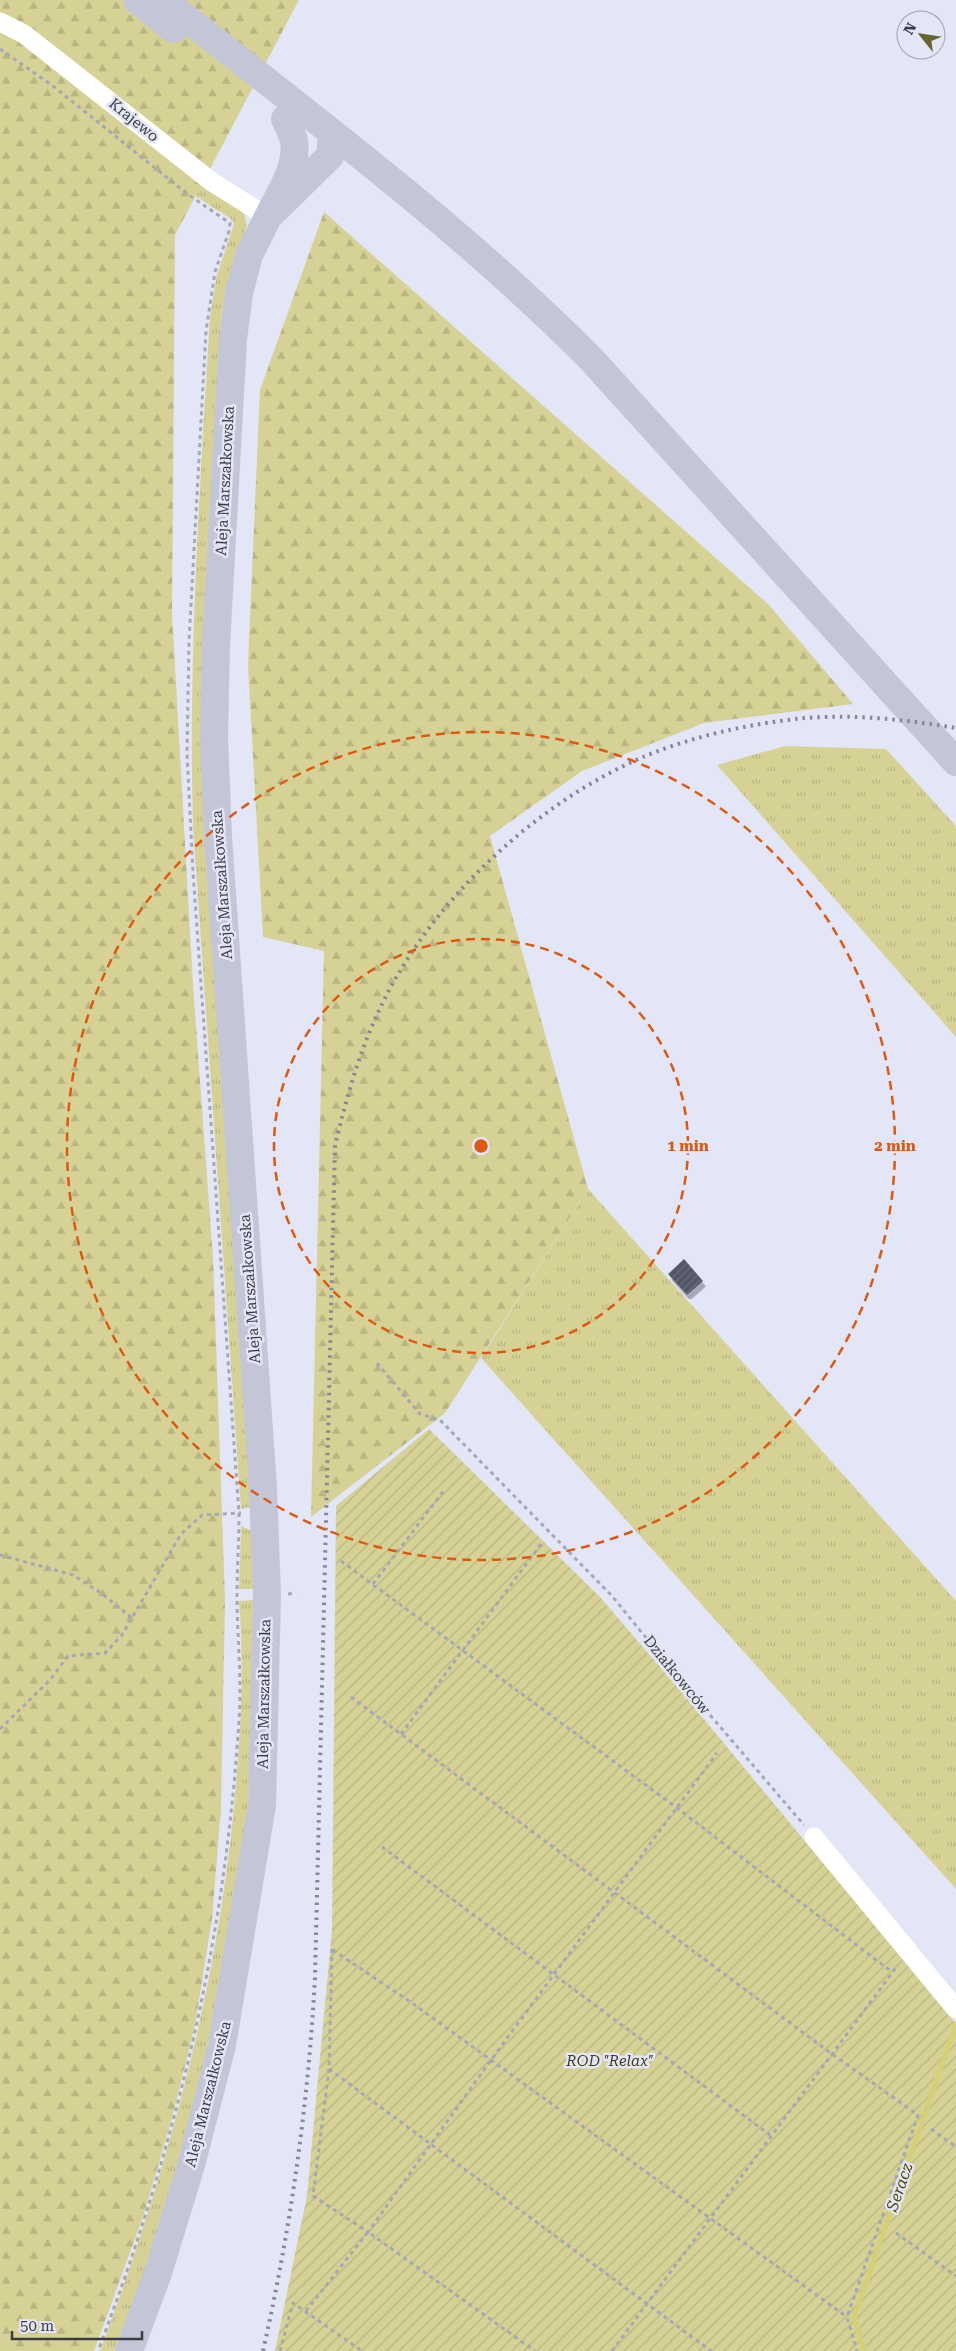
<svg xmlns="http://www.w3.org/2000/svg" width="956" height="2351" font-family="'Roboto Serif',serif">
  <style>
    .grass { fill: url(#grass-tufts) }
    .forest { fill: url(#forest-firs) }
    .garden { fill: url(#garden-furrows) }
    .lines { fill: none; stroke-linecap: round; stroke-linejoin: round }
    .stream { stroke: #d5cf76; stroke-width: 5 }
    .building { fill: url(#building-hatch); filter: url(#shadow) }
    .path { stroke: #a4a7b4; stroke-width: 3; stroke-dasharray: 4 4; stroke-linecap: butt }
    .street { stroke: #fff; stroke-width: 19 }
    .secondary { stroke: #c3c6d7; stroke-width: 28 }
    .rail { stroke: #858793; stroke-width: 4; stroke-dasharray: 2.5 5; stroke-linecap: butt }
    .ring { fill: none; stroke: #df580f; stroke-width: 2.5; stroke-dasharray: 9 6 }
    .labels { text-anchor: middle; stroke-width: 5; stroke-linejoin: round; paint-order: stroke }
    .street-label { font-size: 15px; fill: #3b3c43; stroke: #e2e6f7 }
    .park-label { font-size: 15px; font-style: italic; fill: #413e18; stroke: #e2e6f7 }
    .water-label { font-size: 16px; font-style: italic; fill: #4f4900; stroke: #e2e6f7 }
    .centre { fill: #df580f; stroke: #e2e6f7; stroke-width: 2.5 }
    .ring-label { font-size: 15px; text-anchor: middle; font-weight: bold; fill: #df580f; stroke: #e2e6f7; stroke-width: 5; stroke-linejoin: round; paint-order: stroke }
  </style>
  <defs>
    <pattern id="grass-tufts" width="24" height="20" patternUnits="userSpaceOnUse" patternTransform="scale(1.25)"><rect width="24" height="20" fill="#d6d295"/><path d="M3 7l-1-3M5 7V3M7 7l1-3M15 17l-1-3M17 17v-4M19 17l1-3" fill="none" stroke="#b9b582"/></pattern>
    <pattern id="forest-firs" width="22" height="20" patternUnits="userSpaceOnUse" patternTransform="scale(1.25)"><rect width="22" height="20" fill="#d6d295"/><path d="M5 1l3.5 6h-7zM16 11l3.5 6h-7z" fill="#b9b582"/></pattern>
    <pattern id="garden-furrows" width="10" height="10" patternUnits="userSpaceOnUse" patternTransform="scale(1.25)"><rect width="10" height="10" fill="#d6d295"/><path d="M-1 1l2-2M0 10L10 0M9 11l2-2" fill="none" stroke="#b9b582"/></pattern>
    <pattern id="building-hatch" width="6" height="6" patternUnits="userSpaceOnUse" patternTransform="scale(1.25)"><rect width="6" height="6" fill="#535765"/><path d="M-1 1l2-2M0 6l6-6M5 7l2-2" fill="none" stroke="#6a6d79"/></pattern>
    <filter id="shadow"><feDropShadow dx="3" dy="5.5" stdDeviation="0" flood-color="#0004"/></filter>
  </defs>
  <rect width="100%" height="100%" fill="#e2e6f7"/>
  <path class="grass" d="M7 35 236 206 244 214 247 225 232 269 222 312 214 478 250 1438V1507L241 1509 193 827C188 657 200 487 210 316L217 275 234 224 231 219 197 197 164 171Z
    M785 746 886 749 956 826V1037L717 765Z
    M588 1189 956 1601V1889L481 1358Z
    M241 1526 252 1531 255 1589H239Z
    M255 1600 256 1635 247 1823 241 1872 197 2101 145 2270 115 2351H100C165 2177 214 2002 233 1817 240 1744 245 1673 239 1601Z"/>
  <path class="forest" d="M0 0H299L175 235 172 613 193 985 213 1258 225 1599 221 1809 212 1919 195 2025 171 2122 143 2217 94 2351H0Z
    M324 212 769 605 853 704 704 723 582 771 490 836 588 1189 445 1413 311 1517 324 951 263 937 248 664 260 390Z"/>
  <path class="garden" d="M429 1429 600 1597 689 1701 956 2024V2351H275L307 2196 332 1930 336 1506Z"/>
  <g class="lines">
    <path class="stream" d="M864 2351 854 2317 956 2024"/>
  </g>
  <path class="building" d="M684 1259 703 1281 687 1295 668 1274Z"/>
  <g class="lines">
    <path class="path" d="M0 49 53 86 186 193 230 223 229 231 215 272 206 331 189 641 187 753 193 873 239 1513C239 1541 237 1568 237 1595 237 1637 242 1678 239 1720 225 1942 177 2143 98 2351
      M377 1363 420 1414 440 1420 612 1596 687 1688 804 1825
      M0 1555 73 1575 101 1593 132 1618
      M341 1561 677 1808 892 1972
      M373 1584 445 1489
      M288 1594 296 1593
      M351 1697 832 2054 918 2115 847 2317 857 2351
      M0 1729 49 1681 68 1656 105 1653 122 1635 181 1534 202 1515 241 1513
      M401 1734 541 1544
      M382 1847 770 2135
      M332 1949 329 2069 313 2196 368 2232 491 2060 717 1753
      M333 1950 412 2003 847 2317
      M329 2069 711 2351
      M931 2129 956 2147
      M896 2233 956 2276
      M306 2311 368 2232 535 2351
      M280 2351 293 2303 362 2351
      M612 2351 898 1965"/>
    <path class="street" d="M0 22 24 34 212 182 268 217
      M814 1837 956 2009"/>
    <path class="secondary" d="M137 0 173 29
      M163 0C309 115 460 227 591 359L956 762
      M285 119C288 126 292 133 294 141 298 168 279 194 268 217L330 156 332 134
      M129 2351 158 2273 191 2165 222 2045 262 1805 267 1595 263 1488 218 836 214 738 216 645 233 339 239 293 249 255 268 217"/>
    <path class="rail" d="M263 2351C291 2226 308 2106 315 1978L335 1145C346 1101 357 1059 376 1017 424 908 533 804 643 757 693 736 752 723 806 718 856 714 907 720 956 728"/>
  </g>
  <g class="ring">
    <circle cx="481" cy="1146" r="207"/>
    <circle cx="481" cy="1146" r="414"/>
  </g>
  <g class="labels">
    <g class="street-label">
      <text transform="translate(134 120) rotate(39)" y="5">Krajewo</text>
      <text transform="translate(225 481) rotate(-87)" y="5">Aleja Marszałkowska</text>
      <text transform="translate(222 885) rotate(-94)" y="5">Aleja Marszałkowska</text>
      <text transform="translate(250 1289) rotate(-94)" y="5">Aleja Marszałkowska</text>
      <text transform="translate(677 1675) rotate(51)" y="5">Działkowców</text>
      <text transform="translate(264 1694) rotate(-89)" y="5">Aleja Marszałkowska</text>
      <text transform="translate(208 2094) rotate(-76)" y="5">Aleja Marszałkowska</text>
    </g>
    <g class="park-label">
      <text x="610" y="2066">ROD "Relax"</text>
    </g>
    <g class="water-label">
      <text transform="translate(899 2187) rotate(-71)" y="6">Seracz</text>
    </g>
  </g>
  <circle cx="481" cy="1146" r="8" class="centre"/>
  <g class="ring-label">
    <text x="688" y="1151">1 min</text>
    <text x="895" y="1151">2 min</text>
  </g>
  <g transform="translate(921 35) rotate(300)"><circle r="24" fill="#e2e6f7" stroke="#9fa2af"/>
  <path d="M0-4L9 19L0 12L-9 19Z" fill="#67632f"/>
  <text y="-8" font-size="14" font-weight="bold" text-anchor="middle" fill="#3b3c43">N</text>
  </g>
  <path d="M12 2331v8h130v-8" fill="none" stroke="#3b3c43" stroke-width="2.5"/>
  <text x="20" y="2331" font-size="15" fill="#3b3c43" stroke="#e2e6f7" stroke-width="4" paint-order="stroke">50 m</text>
</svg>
